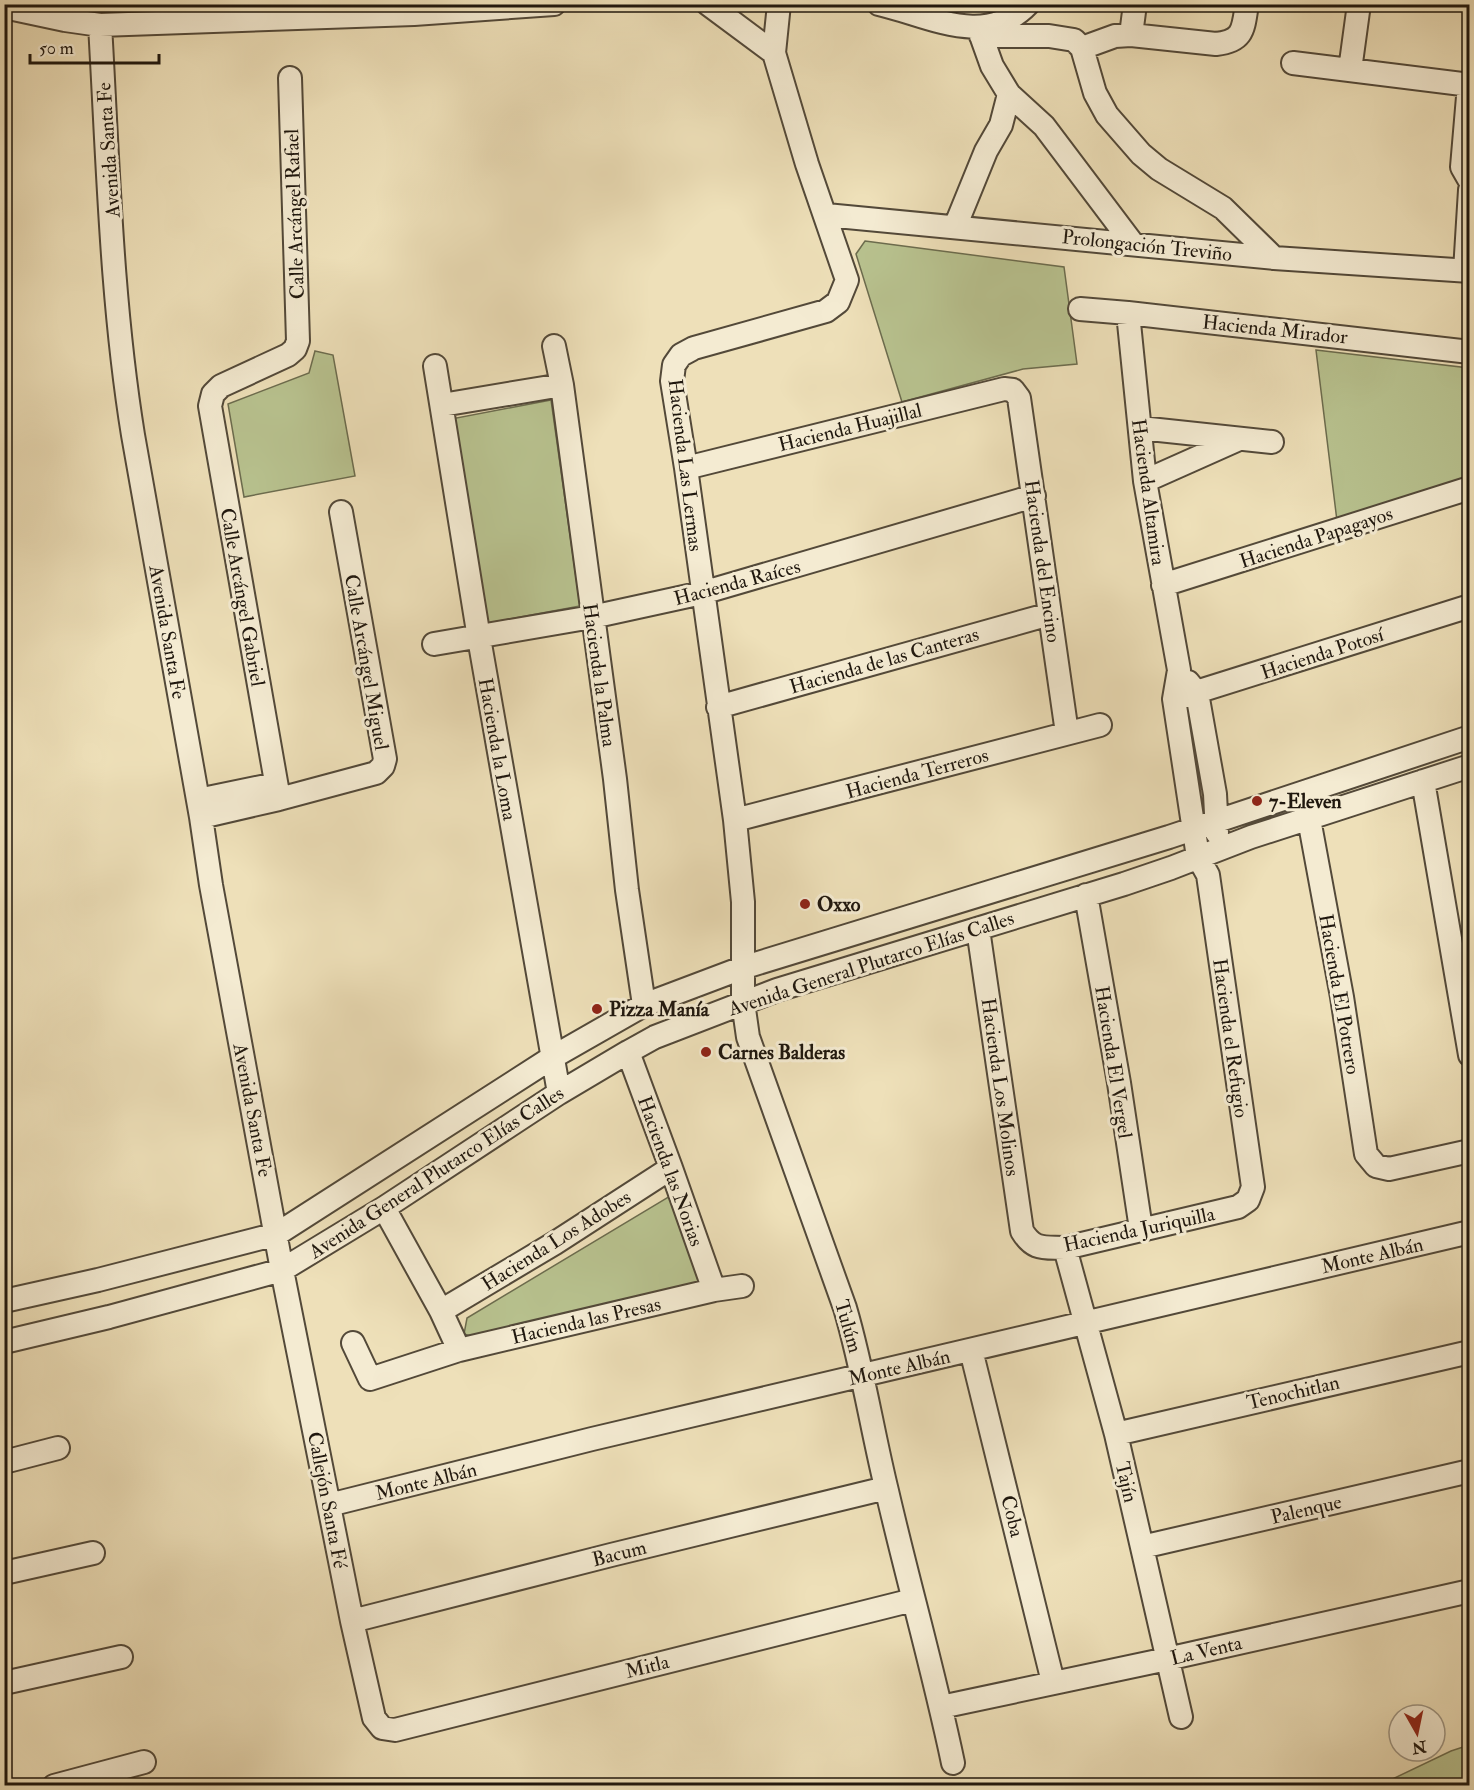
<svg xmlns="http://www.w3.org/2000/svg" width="1474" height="1790" font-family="'IM FELL Double Pica',serif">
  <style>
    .green { fill: #b8c28f; stroke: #6c6c4e; stroke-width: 1.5 }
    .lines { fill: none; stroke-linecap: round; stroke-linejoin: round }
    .minor-casing { stroke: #534939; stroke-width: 26 }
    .minor { stroke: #f4ebd2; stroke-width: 22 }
    .poi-dot { fill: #8f2418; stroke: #f4ebd2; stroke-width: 2 }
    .labels { text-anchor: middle; stroke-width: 6; stroke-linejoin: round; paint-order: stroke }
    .street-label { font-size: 20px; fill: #1f170e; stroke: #f4ebd2 }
    .poi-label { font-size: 20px; font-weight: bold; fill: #1f170e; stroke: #f4ebd2; text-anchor: start }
  </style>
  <rect width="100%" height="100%" fill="#eee0b9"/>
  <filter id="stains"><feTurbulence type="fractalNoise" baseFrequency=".00333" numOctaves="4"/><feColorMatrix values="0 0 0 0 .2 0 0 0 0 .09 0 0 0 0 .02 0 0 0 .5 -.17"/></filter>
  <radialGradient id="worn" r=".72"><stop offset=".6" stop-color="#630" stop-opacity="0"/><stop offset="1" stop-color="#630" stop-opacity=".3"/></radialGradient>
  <path class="green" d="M865 241 1064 267 1077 364 1023 369 902 402 856 254Z
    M1316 350 1469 368V479L1337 521Z
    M315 351 333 355 355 476 244 497 228 404 309 373Z
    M551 400 580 606 488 623 451 419Z
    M670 1196 701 1286 480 1339 464 1334 467 1318Z
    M1469 1745V1785H1380L1451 1751Z"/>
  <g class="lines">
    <g class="minor-casing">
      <path id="minor" d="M708 4 774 53
        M779 4 774 53 807 164 847 280 838 302 826 311 694 348 681 355 674 365 672 381 686 468 735 820 743 902V1002L748 1037 845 1308C863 1369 872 1430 887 1491 908 1582 934 1672 953 1763
        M879 4C928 15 985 49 1028 4
        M4 7 65 20 100 25 414 14 554 4
        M100 25C108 161 111 299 133 435L201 817 211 885 282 1270 352 1621 374 1718 382 1728 395 1730 913 1600
        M978 27 992 66 1009 94 1044 126 1133 244
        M1131 35 1135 4
        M981 36H1049L1074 40 1082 48 1095 93 1107 115 1141 154 1159 169 1223 208 1274 258
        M1082 48 1115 36 1131 35 1216 44C1244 41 1243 29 1247 4
        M1293 63 1470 85
        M1350 70 1359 4
        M1469 85 1462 167 1470 181
        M826 215 1274 258 1470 271
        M955 227 986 151 1001 125 1009 94
        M1465 271 1470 190
        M1080 309 1128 313 1470 352
        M554 346 562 385 615 779 627 890 644 1005
        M435 366 479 638 559 1093
        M442 405 562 385
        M1140 428 1272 442
        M686 468 1004 389 1013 390 1019 398 1067 733
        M1145 481 1237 440
        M1163 585 1470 488
        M434 644 592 617 702 593 1034 496
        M1188 682 1197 693 1215 794 1217 833
        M1174 699 1470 606
        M718 707 1050 614
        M1423 781 1470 1055
        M279 799 210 406 213 394 221 386 288 355 295 349 298 341 290 78
        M198 800 276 784
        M201 817 279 799 376 773 383 766 385 759 341 512
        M1309 819 1342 997 1366 1154 1376 1166 1389 1169 1470 1151
        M735 820 1100 725
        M1086 895 1119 1083 1141 1229
        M978 929 1022 1231C1034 1251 1044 1247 1065 1248L1238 1207 1248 1200 1253 1187 1208 875 1198 857 1174 699 1179 670 1145 481 1128 313
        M628 1052 671 1168 714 1290
        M384 1208 441 1311 459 1350
        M1065 1248 1116 1434 1181 1717
        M4 1301 98 1280 277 1234 553 1057 644 1005 742 968 1169 837 1470 737
        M441 1311 555 1243 671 1168
        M4 1342 109 1317 282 1270 384 1208 559 1093 628 1052 655 1037 777 990 1124 884 1171 868 1251 837 1470 766
        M353 1343 370 1379 459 1350 714 1290 742 1286
        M971 1350 1053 1682
        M1116 1434 1470 1352
        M4 1462 58 1448
        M329 1505 592 1439 1470 1232
        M1142 1547 1470 1471
        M4 1573 93 1553
        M352 1621 611 1555 886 1488
        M4 1683 121 1657
        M941 1707 1167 1659 1470 1591
        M54 1786 144 1762"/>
    </g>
    <use href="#minor" class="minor"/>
  </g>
  <g class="poi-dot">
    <circle cx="1257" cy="801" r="6"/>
    <circle cx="805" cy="904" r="6"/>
    <circle cx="597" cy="1009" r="6"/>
    <circle cx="706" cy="1052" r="6"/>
  </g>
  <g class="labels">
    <g class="street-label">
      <text transform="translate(108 150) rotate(-94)" y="7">Avenida Santa Fe</text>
      <text transform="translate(294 214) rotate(-92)" y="7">Calle Arcángel Rafael</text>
      <text transform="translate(1147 245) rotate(6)" y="7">Prolongación Treviño</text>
      <text transform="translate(1275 329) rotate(6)" y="7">Hacienda Mirador</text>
      <text transform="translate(850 427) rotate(-14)" y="7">Hacienda Huajillal</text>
      <text transform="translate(686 465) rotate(83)" y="7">Hacienda Las Lermas</text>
      <text transform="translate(1149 492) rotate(82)" y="7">Hacienda Altamira</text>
      <text transform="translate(1316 537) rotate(-18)" y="7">Hacienda Papagayos</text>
      <text transform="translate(1043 561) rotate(82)" y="7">Hacienda del Encino</text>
      <text transform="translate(737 582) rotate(-15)" y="7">Hacienda Raíces</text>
      <text transform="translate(243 597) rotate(80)" y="7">Calle Arcángel Gabriel</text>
      <text transform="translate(168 632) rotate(80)" y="7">Avenida Santa Fe</text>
      <text transform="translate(1322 653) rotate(-18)" y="7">Hacienda Potosí</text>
      <text transform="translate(884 660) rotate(-16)" y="7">Hacienda de las Canteras</text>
      <text transform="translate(367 662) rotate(80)" y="7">Calle Arcángel Miguel</text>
      <text transform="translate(600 675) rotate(82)" y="7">Hacienda la Palma</text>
      <text transform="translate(498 749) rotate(80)" y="7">Hacienda la Loma</text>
      <text transform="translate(917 773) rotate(-15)" y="7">Hacienda Terreros</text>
      <text transform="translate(871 963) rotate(-18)" y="7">Avenida General Plutarco Elías Calles</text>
      <text transform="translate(1340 994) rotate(80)" y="7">Hacienda El Potrero</text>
      <text transform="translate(1231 1038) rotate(82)" y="7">Hacienda el Refugio</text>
      <text transform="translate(1114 1062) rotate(81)" y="7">Hacienda El Vergel</text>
      <text transform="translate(1001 1087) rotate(82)" y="7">Hacienda Los Molinos</text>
      <text transform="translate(253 1110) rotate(79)" y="7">Avenida Santa Fe</text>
      <text transform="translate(671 1171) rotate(70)" y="7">Hacienda las Norias</text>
      <text transform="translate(436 1172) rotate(-33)" y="7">Avenida General Plutarco Elías Calles</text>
      <text transform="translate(1139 1229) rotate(-12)" y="7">Hacienda Juriquilla</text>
      <text transform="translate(556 1240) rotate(-32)" y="7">Hacienda Los Adobes</text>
      <text transform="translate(1372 1255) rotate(-13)" y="7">Monte Albán</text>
      <text transform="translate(586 1320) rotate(-13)" y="7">Hacienda las Presas</text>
      <text transform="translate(849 1326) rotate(74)" y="7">Tulúm</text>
      <text transform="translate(899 1367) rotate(-13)" y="7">Monte Albán</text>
      <text transform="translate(1293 1392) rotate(-13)" y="7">Tenochitlan</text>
      <text transform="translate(426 1481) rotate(-14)" y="7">Monte Albán</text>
      <text transform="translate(1127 1482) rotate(77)" y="7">Tajín</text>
      <text transform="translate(328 1500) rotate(79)" y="7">Callejón Santa Fé</text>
      <text transform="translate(1306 1509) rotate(-13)" y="7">Palenque</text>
      <text transform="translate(1013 1516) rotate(76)" y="7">Coba</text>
      <text transform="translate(619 1553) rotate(-14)" y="7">Bacum</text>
      <text transform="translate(1206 1650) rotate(-13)" y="7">La Venta</text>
      <text transform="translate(647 1666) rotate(-14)" y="7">Mitla</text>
    </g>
    <g class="poi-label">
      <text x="1269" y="808">7-Eleven</text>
      <text x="817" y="911">Oxxo</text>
      <text x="609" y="1016">Pizza Manía</text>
      <text x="718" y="1059">Carnes Balderas</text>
    </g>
  </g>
  <rect width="1474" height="1790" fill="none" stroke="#eee0b9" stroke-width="24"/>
  <rect x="6" y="6" width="1462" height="1778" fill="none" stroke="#1f170e" stroke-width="3"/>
  <rect x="12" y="12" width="1450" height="1766" fill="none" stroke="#1f170e" stroke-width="1.5"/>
  <g transform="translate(1417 1733) rotate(171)"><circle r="28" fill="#f4ebd2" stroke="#9f9684" stroke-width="1.5"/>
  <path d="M0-4.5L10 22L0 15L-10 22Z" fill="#8f2418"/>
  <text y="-9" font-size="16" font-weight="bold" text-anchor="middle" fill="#1f170e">N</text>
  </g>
  <path d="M30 54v9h129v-9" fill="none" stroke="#1f170e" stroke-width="3"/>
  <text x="39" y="54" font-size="18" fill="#1f170e" stroke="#f4ebd2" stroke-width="4.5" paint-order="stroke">50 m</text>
  <rect width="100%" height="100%" filter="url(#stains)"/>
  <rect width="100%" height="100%" fill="url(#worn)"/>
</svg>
